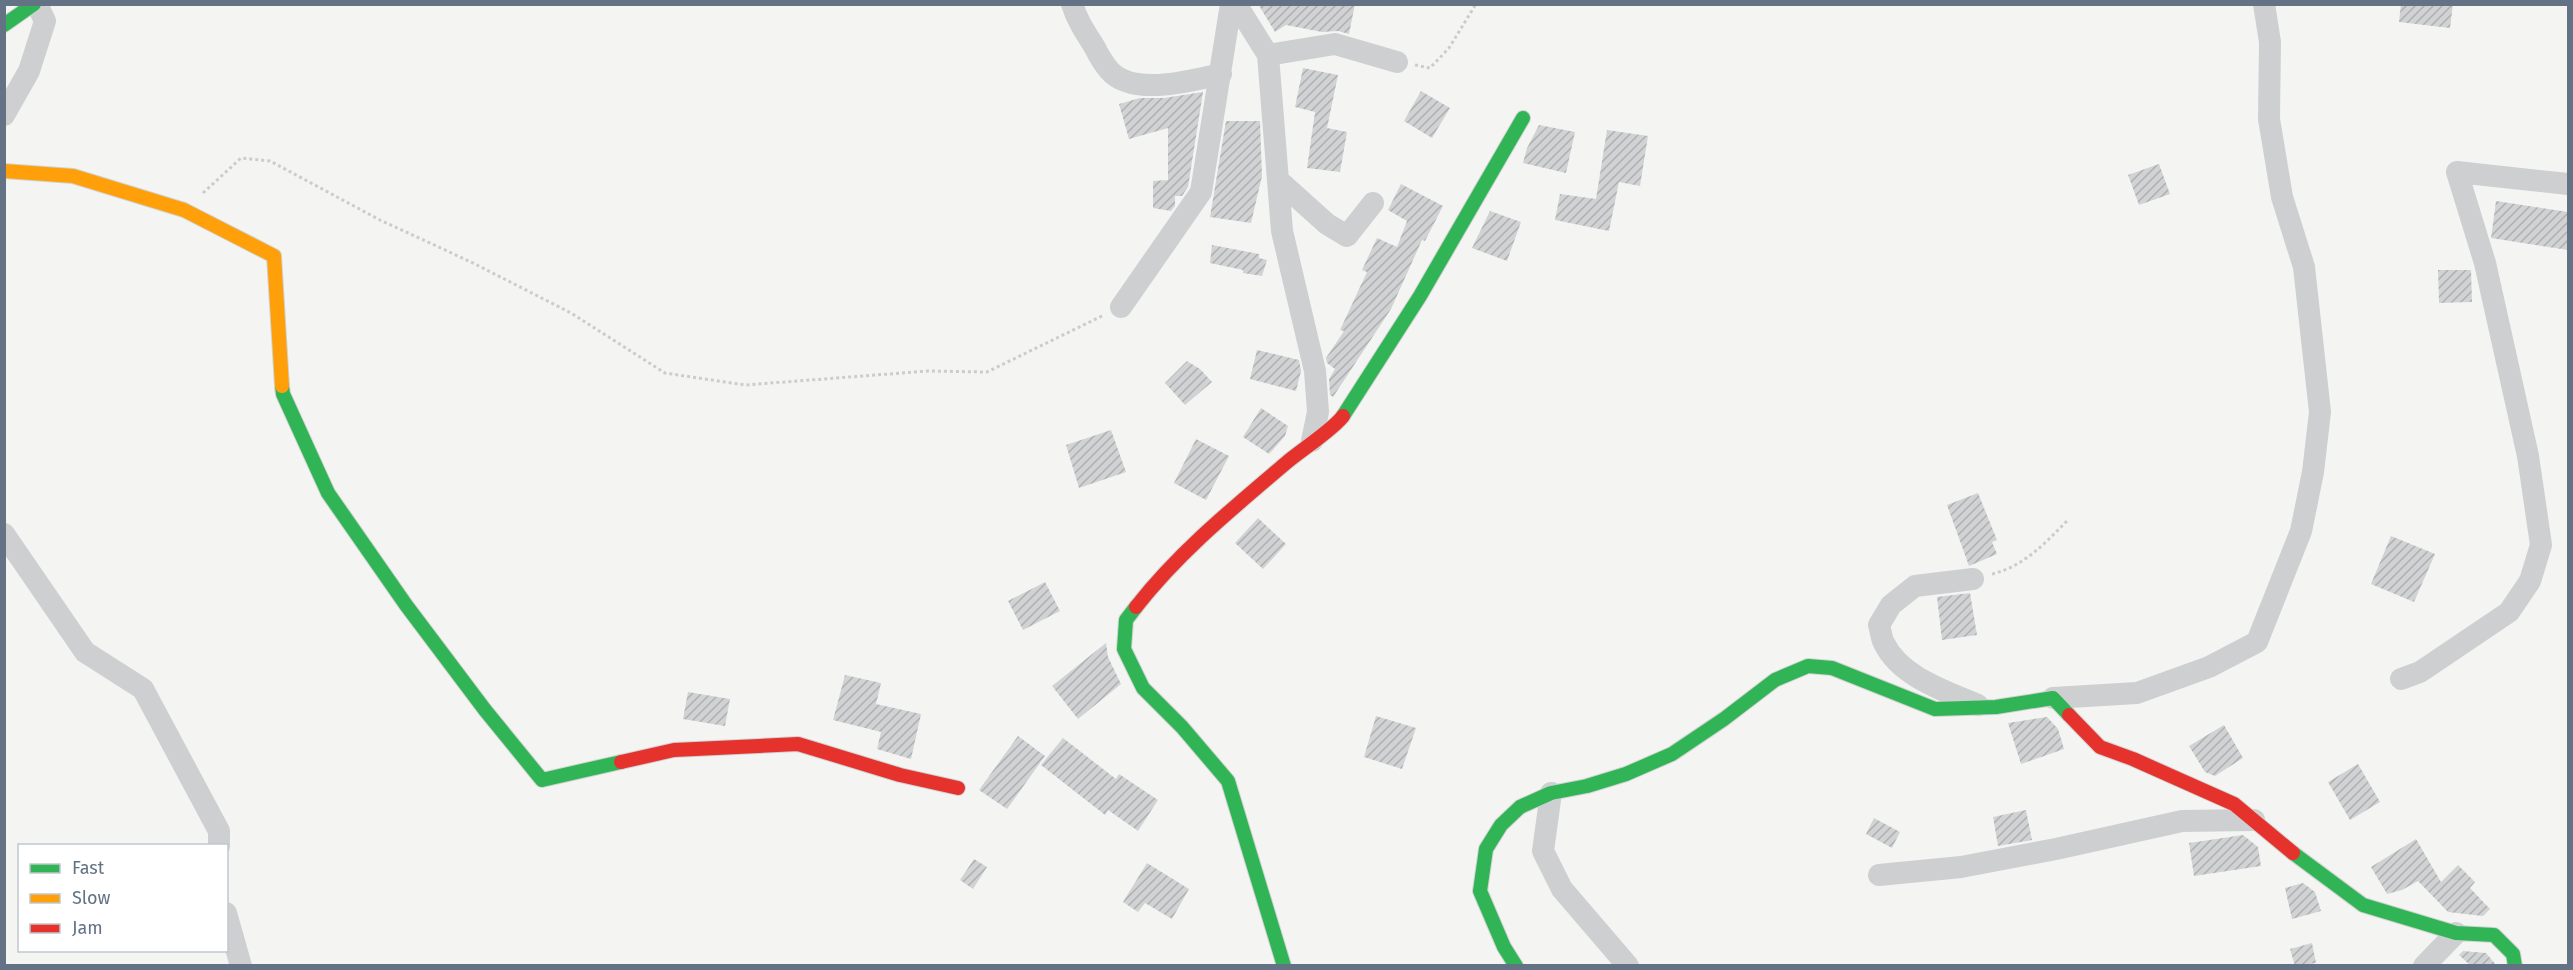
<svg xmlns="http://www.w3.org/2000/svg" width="2573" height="970" font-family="'Fira Sans',sans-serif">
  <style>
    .building { fill: url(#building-hatch) }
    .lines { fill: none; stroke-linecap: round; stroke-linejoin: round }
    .fast-casing { stroke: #d1d3d3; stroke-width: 16 }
    .slow-casing { stroke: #d1d3d3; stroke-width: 16 }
    .jam-casing { stroke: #d1d3d3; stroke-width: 16 }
    .path { stroke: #cccccd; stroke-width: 3; stroke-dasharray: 3 3; stroke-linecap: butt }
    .street { stroke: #cecfd0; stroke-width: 22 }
    .fast { stroke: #30b455; stroke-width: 14 }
    .slow { stroke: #ff9f0a; stroke-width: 14 }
    .jam { stroke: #e5322d; stroke-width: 14 }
  </style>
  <defs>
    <pattern id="building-hatch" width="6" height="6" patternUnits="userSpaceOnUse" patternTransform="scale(1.5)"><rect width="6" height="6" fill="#d1d2d3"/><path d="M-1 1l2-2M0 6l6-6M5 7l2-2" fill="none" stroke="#adafb1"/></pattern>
  </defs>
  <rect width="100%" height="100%" fill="#f4f5f3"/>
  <path class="building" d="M1258 4H1355L1349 34 1338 31 1322 32 1286 25 1275 32Z
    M2401 4H2453L2450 28 2399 22Z
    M1303 68 1338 75 1327 128 1347 132 1340 172 1307 168 1315 112 1295 107Z
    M1421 91 1450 108 1432 138 1404 121Z
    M1203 92 1188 187 1182 196H1175V206L1171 211 1153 208V181L1168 180V128L1129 139 1119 104 1140 98H1164Z
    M1226 121H1260L1262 176 1251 223 1210 217Z
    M1539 125 1575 132 1566 173 1523 163 1527 148Z
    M1607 130 1648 136 1640 186 1619 182 1609 231 1555 220 1560 194 1596 199Z
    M2159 164 2170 194 2139 205 2128 175Z
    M1401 184 1443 206 1425 241 1422 240 1391 309 1333 397 1330 395 1329 379 1335 369 1327 363 1326 358 1344 331 1340 330 1367 272 1362 270 1377 238 1397 247 1407 221 1388 210Z
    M2496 201 2568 212V250L2491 238Z
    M1490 211 1521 222 1507 261 1472 248Z
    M1212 245 1259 254V258L1267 260 1262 276 1243 273V270L1210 263Z
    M2438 270H2471L2472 302 2439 303Z
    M1257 350 1299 360 1301 371 1296 391 1250 379Z
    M1187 361 1200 369 1212 382 1185 405 1165 383Z
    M1261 408 1288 426 1285 436 1269 454 1243 437Z
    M1111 430 1126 472 1079 488 1066 445Z
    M1196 439 1229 456 1206 500 1174 483Z
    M1978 493 1997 540 1992 542 1997 554 1969 566 1947 505Z
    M1258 518 1286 544 1263 569 1235 543Z
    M2391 536 2435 554 2414 602 2371 584Z
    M1045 582 1060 611 1023 630 1008 601Z
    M1970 593 1977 635 1942 640 1937 597Z
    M1106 643 1108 657 1121 684 1078 719 1052 686Z
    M845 675 881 683 876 704 921 714 911 759 877 749 881 732 833 720Z
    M688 692 730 699 725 726 683 719Z
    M1376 716 1416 728 1402 769 1364 757Z
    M2047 717 2058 729 2064 749 2021 764 2008 723Z
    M2224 725 2243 758 2215 776 2205 772 2189 746Z
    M1018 736 1045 756 1007 809 979 790Z
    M1063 738 1116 779 1119 774 1158 800 1138 831 1108 810 1105 815 1041 765Z
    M2358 764 2380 802 2350 820 2328 782Z
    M2026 810 2032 840 1998 846 1993 817Z
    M1874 818 1900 832 1892 848 1866 834Z
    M2243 835 2258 847 2261 866 2194 876 2189 843Z
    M2416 839 2441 882 2458 865 2475 882 2470 888 2490 909 2483 916 2448 912 2418 881 2402 890 2387 894 2371 867Z
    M974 859 987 867 973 889 960 880Z
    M1147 863 1189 889 1172 919 1145 903 1138 912 1123 902Z
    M2303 883 2315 892 2321 911 2292 919 2285 888Z
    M2312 943 2316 963 2295 966 2290 949Z
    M2463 951 2486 953 2497 966H2471L2459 955Z"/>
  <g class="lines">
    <g class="fast-casing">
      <path id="fast" d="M4 25 34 4
        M282 386 283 394 328 493 406 605 485 710 542 780 621 762
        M1343 416 1420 296 1523 118
        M1136 607 1126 620 1124 649 1143 688 1182 727 1228 781 1284 966
        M2293 853 2363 905 2456 933 2494 935 2513 954 2515 966
        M1516 966 1504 947 1480 891 1486 849 1501 825 1520 807 1551 793 1587 786 1626 774 1672 754 1724 719 1775 680 1808 666 1832 668 1935 709 1996 707 2053 698 2069 715"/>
    </g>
    <g class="slow-casing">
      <path id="slow" d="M4 171 73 176 184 210 274 256 282 386"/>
    </g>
    <g class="jam-casing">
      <path id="jam" d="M1136 607C1179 552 1233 508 1286 463 1300 451 1335 428 1343 416
        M2069 715 2100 747 2133 759 2234 804 2293 853
        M621 762 674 750 798 744 900 775 958 788"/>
    </g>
    <path class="path" d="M1415 65 1430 68 1449 48 1476 4
      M203 193 241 158 270 161 380 220 471 262 571 313 665 373 745 385 928 371 987 372 1104 315
      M1992 574C2025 566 2046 542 2069 519"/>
    <path class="street" d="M1072 4C1077 20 1085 32 1094 46 1098 54 1103 63 1109 70 1132 97 1191 81 1221 74
      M1236 4 1268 55 1282 231 1315 371 1318 412 1312 441
      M1268 55 1335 44 1397 62
      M4 115 29 71 45 21 37 4
      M1278 180 1327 224 1347 236 1373 203
      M1121 307 1201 192 1231 4
      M4 534 85 652 143 689 219 831V846
      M1973 579 1915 586 1891 605 1879 625C1881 631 1881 638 1884 643 1900 677 1946 691 1978 705
      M2401 679 2420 672 2509 612 2530 581 2541 545 2528 456 2485 263 2457 172 2568 184
      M2053 698 2137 693 2209 667 2257 642 2301 531 2313 472 2320 412 2304 267 2282 197 2269 119 2270 42 2264 4
      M1551 793 1543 851 1562 889 1628 966
      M1879 875 1961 867 2056 849 2182 821 2254 820
      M226 913 241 966
      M2424 966 2456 933"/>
    <use href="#fast" class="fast"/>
    <use href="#slow" class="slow"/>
    <use href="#jam" class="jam"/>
  </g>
  <rect width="2573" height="970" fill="none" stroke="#637285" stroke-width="12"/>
  <rect x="18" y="844" width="210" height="108" fill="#ffffff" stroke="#c1c7ce" stroke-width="1.5"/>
  <rect x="30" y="864" width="30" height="9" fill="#30b455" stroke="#c1c7ce" stroke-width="1.5"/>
  <text x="72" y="874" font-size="18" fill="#637285">Fast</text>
  <rect x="30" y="894" width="30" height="9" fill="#ff9f0a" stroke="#c1c7ce" stroke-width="1.5"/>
  <text x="72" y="904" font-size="18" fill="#637285">Slow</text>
  <rect x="30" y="924" width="30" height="9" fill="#e5322d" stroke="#c1c7ce" stroke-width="1.5"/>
  <text x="72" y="934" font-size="18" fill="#637285">Jam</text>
</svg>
